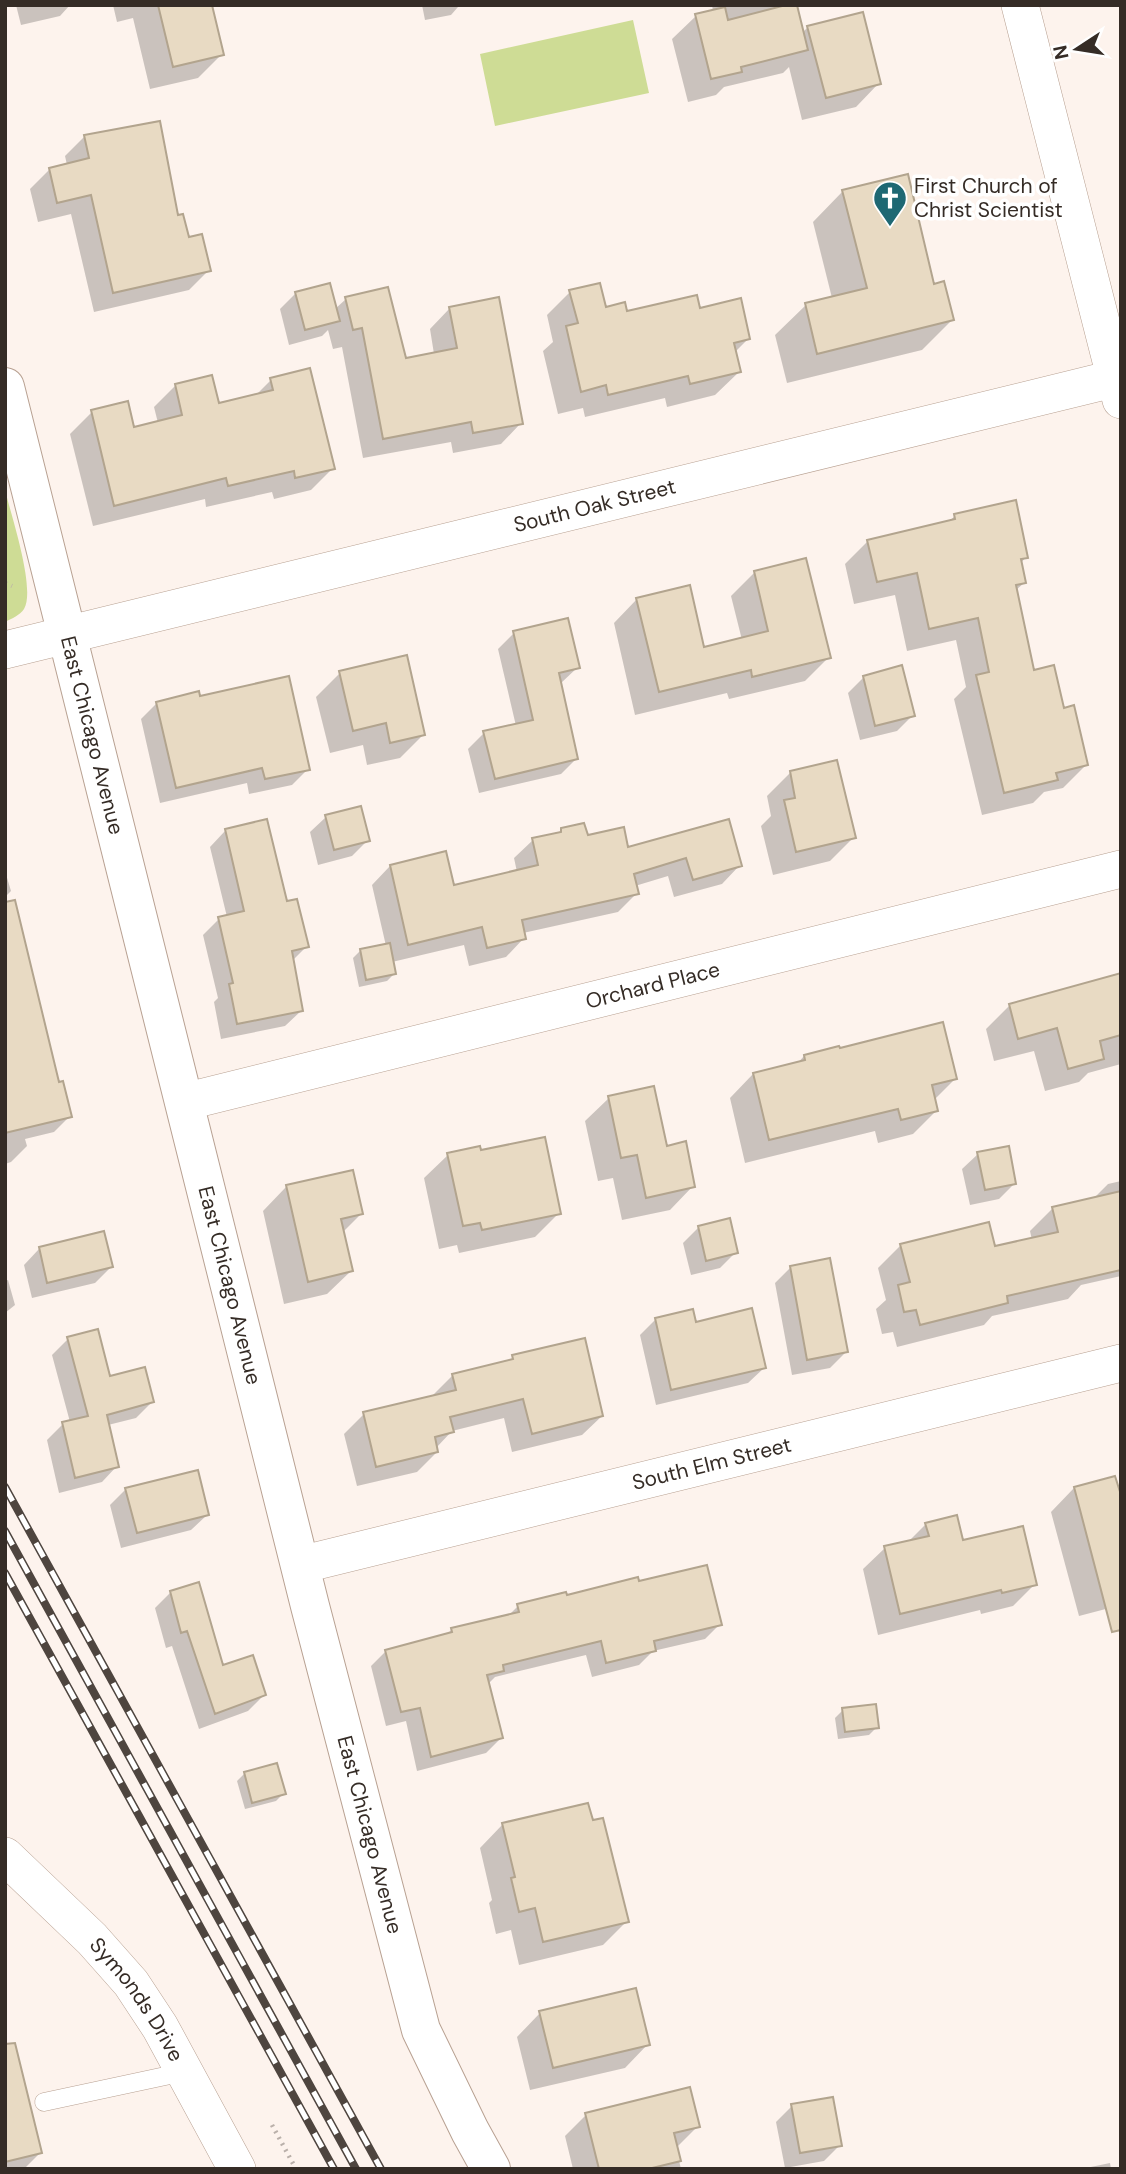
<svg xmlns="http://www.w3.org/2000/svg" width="1126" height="2174" font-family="'DM Sans',sans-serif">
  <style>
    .green { fill: #cedc95 }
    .shadow { fill: #0003 }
    .building { fill: #e8dac3; stroke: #b2a48e; stroke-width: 2 }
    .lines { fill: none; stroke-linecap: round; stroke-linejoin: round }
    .lane-casing { stroke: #b8a192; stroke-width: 19 }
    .street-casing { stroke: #b8a192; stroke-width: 38 }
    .secondary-casing { stroke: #b8a192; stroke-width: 40 }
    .path { stroke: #bab0aa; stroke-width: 4.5; stroke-dasharray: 2 5; stroke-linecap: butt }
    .lane { stroke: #fff; stroke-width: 18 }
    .street { stroke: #fff; stroke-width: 37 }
    .secondary { stroke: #fff; stroke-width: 38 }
    .rail-casing { stroke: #4e453f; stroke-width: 8 }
    .rail { stroke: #fff; stroke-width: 5; stroke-dasharray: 16; stroke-linecap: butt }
    .labels { text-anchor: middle; stroke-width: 7; stroke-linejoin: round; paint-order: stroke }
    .poi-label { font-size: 21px; fill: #352c26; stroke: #fff; text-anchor: start }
    .street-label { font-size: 21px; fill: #352c26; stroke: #fff }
  </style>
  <rect width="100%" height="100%" fill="#fdf3ed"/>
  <path class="green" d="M633 20 649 93 495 126 480 54Z
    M5 490C11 515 36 589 24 609 20 615 11 619 5 622Z"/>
  <path class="shadow" d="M16 5H70L60 16 21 25Z
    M113 5H210L222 54 198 78 150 89 133 18 117 22Z
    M422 5H458V7L451 15 425 20Z
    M712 5H795L802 33 808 27 879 83 856 107 802 120 789 67 783 73 724 87 716 95 688 102 672 39 696 16 713 11Z
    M85 136 177 218 188 239 209 270 189 290 94 312 71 214 38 222 30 189 50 169 67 165 65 156Z
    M843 191 933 286 952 320 922 350 787 383 775 335 806 305 832 298 813 222Z
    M570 292 605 309 625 313 698 310 748 339 734 353 739 372 715 395 667 407 665 398 585 417 583 408 558 414 543 351 553 342 547 315Z
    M296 293 335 309 346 299 404 360 434 354 430 329 450 308 521 423 501 444 453 453 451 442 363 458 342 347 333 349 328 330 322 336 289 345 280 309Z
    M271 380 333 468 311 490 274 499 272 492 206 507 205 499 93 526 70 434 92 412 133 429 158 423 154 407 176 385 217 405 254 397Z
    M955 516 1026 557 1020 564 1024 583 1015 591 1032 672 1063 710 1086 765 1063 788 1044 792 1033 803 982 815 954 699 966 687 956 640 907 651 895 595 854 604 845 564 868 541 947 523Z
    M754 573 829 657 805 681 729 699 727 693 635 715 614 623 637 599 703 649 742 640 731 596Z
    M514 633 578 667 560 684 576 759 561 774 479 793 468 749 484 733 516 726 498 649Z
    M340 673 424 734 400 758 367 765 363 745 330 753 316 697Z
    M864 677 913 715 897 731 860 740 848 693Z
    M199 698 308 769 292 785 249 794 247 783 160 803 141 719 157 703Z
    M790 773 854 837 830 861 773 875 761 826 771 816 767 796Z
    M326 817 368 840 352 856 318 865 310 832Z
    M266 821 286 903 307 946 292 961 301 1011 285 1026 221 1039 214 1002 218 998 203 935 219 919 227 917 210 847 225 831Z
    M561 830 627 849 740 865 722 884 674 897 668 876 635 886 637 893 618 912 523 933 524 938 506 957 469 966 464 945 392 962 394 974 387 981 359 987 353 958 361 950 386 946 372 885 390 866 453 887 517 872 514 858 533 840 557 835Z
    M5 871 11 891 5 897Z
    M5 920 70 1116 54 1132 25 1139 27 1146 11 1162 5 1164Z
    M1121 975V1064L1088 1073 1079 1082 1045 1091 1034 1051 994 1061 986 1029 1009 1006Z
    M804 1056 955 1079 934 1100 936 1111 913 1134 878 1143 875 1131 745 1163 730 1098 753 1074 797 1064Z
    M609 1098 665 1148 693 1186 670 1210 622 1220 613 1178 598 1181 585 1121Z
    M978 1154 1014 1184 999 1199 970 1205 962 1169Z
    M448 1155 559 1213 535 1237 459 1253 457 1245 439 1249 424 1178Z
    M352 1172 361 1214 342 1233 351 1271 327 1294 284 1304 263 1211 286 1187Z
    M1121 1181V1276L1081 1285 1068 1299 992 1316 984 1325 897 1347 893 1332 882 1334 876 1309 886 1300 878 1268 901 1245 993 1249 1032 1240 1030 1231 1053 1208 1093 1199 1108 1184Z
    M699 1227 736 1252 720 1268 691 1275 683 1243Z
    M39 1249 111 1267 95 1283 32 1298 24 1265Z
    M791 1267 846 1352 830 1368 792 1375 775 1283Z
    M8 1280 15 1305 5 1313V1281Z
    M656 1319 695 1324 764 1368 748 1383 656 1405 640 1335Z
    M68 1339 109 1378 152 1402 136 1418 108 1425 117 1466 102 1482 59 1493 47 1440 63 1424 70 1422 52 1355Z
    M513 1357 602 1416 582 1435 512 1452 504 1418 452 1431 436 1448 437 1452 417 1472 357 1486 344 1434 364 1414 434 1397 433 1395 453 1375 508 1362Z
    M1074 1488 1121 1494V1605L1079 1616 1051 1512Z
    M126 1489 207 1515 191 1530 121 1548 110 1505Z
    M926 1524 962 1542 1035 1584 1013 1606 981 1614 980 1610 878 1635 863 1569 885 1548 908 1542Z
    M638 1583 720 1624 705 1639 653 1651 639 1665 592 1677 586 1655 495 1677 488 1684 501 1738 486 1753 417 1771 406 1721 386 1726 371 1666 386 1651 446 1636 452 1629 507 1617 518 1606Z
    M171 1592 222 1667 264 1695 248 1711 199 1729 172 1646 166 1648 155 1608Z
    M843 1710 877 1727 869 1735 838 1739 835 1718Z
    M245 1773 284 1793 276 1801 245 1809 237 1781Z
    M503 1824 627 1921 603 1945 519 1965 511 1930 496 1934 489 1903 492 1900 480 1848Z
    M540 2013 648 2044 625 2068 530 2090 517 2037Z
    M5 2049 40 2153 24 2169H5Z
    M792 2106 840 2145 824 2161 785 2168 776 2122Z
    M586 2115 698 2126 676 2148 681 2169H573L565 2136Z
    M1110 2163 1111 2169H1081Z"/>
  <path class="building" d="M158 5H212L224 55 173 67Z
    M786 5H797L808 50 741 67 742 72 711 79 695 14 725 7 728 20Z
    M863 12 881 84 826 98 807 26Z
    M160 121 178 215 183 214 189 237 202 234 211 271 113 293 91 195 57 203 49 168 89 158 84 135Z
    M908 174 934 284 944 281 954 320 817 354 805 303 867 288 842 190Z
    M330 283 340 321 305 330 295 292Z
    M600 283 606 307 625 302 627 311 697 295 700 308 741 298 750 339 734 343 741 372 690 384 688 376 608 395 606 385 581 392 566 326 578 323 569 290Z
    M388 287 406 358 457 348 449 307 499 297 523 424 473 433 471 422 383 439 362 328 353 330 345 297Z
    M310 368 335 469 295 478 294 471 228 486 226 478 114 506 91 410 128 401 134 427 182 415 175 384 212 375 219 403 273 390 270 378Z
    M1016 500 1028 558 1021 559 1026 583 1016 585 1034 670 1054 665 1064 708 1074 705 1088 765 1056 773 1058 780 1004 793 976 675 989 672 978 618 929 629 917 573 877 582 867 540 955 519 954 514Z
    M806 558 831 658 752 677 751 670 659 692 636 598 690 585 704 647 768 631 754 571Z
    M568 618 580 668 559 673 578 759 495 779 483 731 533 720 513 631Z
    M407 655 425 735 390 743 386 723 353 731 339 671Z
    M902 665 915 716 875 726 863 676Z
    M289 676 310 770 265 779 262 768 176 788 156 702 199 691 200 696Z
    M837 760 856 838 796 852 784 800 795 798 790 771Z
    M361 806 370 841 334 850 325 815Z
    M267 819 287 901 297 899 309 947 292 951 303 1011 237 1024 229 984 233 983 218 917 244 911 225 829Z
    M729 819 742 866 693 880 686 858 634 874 639 894 522 920 526 939 487 948 482 927 408 945 390 865 446 851 454 885 538 865 532 838 561 832V828L584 823 588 835 624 827 628 847Z
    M15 900 59 1082 63 1081 72 1117 5 1133V902Z
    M390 943 396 974 366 980 360 949Z
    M1121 973V1035L1100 1041 1104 1059 1068 1069 1057 1028 1018 1039 1009 1004Z
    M943 1022 957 1079 932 1085 938 1111 901 1120 898 1109 769 1140 753 1073 805 1060 804 1055 839 1046 840 1048Z
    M654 1086 667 1146 686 1141 695 1187 646 1198 637 1155 621 1158 608 1096Z
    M545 1137 561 1214 482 1230 480 1223 463 1226 447 1153 480 1146 481 1150Z
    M1009 1146 1016 1184 985 1190 977 1152Z
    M353 1170 363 1214 341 1219 353 1271 308 1282 286 1185Z
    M1121 1191V1270L1007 1296 1008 1303 920 1325 916 1310 904 1312 898 1285 910 1282 900 1244 989 1222 995 1246 1058 1232 1052 1207Z
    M730 1218 738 1253 706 1261 698 1226Z
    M104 1231 113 1267 47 1283 39 1247Z
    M830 1258 848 1352 807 1360 790 1266Z
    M752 1308 766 1368 671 1390 655 1318 693 1309 696 1322Z
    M98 1329 110 1376 145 1367 154 1402 107 1415 119 1467 75 1478 62 1422 88 1416 67 1337Z
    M585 1338 603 1416 532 1434 523 1399 450 1417 454 1432 435 1437 438 1452 376 1467 363 1412 456 1390 452 1374 513 1359 512 1355Z
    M198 1470 209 1515 137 1533 125 1488Z
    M1115 1476 1121 1495V1630L1112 1632 1074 1487Z
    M957 1515 963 1540 1023 1526 1037 1585 1002 1593 1001 1590 900 1614 884 1546 929 1536 925 1523Z
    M707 1565 722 1625 654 1641 656 1651 606 1663 601 1641 503 1665 504 1671 487 1675 503 1738 431 1757 420 1708 401 1712 385 1650 452 1632 451 1628 519 1612 517 1604 566 1592 567 1595 638 1577 639 1581Z
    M199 1582 223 1665 253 1655 266 1695 215 1714 187 1631 181 1633 170 1591Z
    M876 1704 879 1728 845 1732 842 1708Z
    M277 1763 286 1794 252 1803 244 1772Z
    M588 1803 593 1820 603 1818 629 1922 543 1942 535 1908 519 1912 511 1878 515 1877 502 1823Z
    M636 1988 650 2045 553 2068 539 2011Z
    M15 2043 42 2153 5 2162V2044Z
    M690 2087 700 2127 674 2133 681 2161 648 2169H599L585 2113Z
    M833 2097 842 2146 800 2153 791 2104Z"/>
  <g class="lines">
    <g class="lane-casing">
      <path id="lane" d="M44 2102 184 2072"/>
    </g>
    <g class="street-casing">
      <g id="street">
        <path d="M1020 5 1121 400"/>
        <path id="s1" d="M5 650 1121 377"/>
        <path id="s2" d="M184 1102 1121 869"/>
        <path id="s3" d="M300 1565 1121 1363"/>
        <path id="s4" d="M5 1856 92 1939 131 1983 160 2027 237 2169"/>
      </g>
    </g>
    <g class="secondary-casing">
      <g id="secondary">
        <path id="s5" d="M5 387 310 1606 421 2030 470 2131 491 2169"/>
      </g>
    </g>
    <path class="path" d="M5 583 12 586
      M272 2125 296 2169"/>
    <use href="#lane" class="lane"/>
    <use href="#street" class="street"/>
    <use href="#secondary" class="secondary"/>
    <g class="rail-casing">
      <path id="rail" d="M5 1487 381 2169
        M5 1531 356 2169
        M5 1573 334 2169"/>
    </g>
    <use href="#rail" class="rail"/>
  </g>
  <defs>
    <g id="church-pin" transform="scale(1.75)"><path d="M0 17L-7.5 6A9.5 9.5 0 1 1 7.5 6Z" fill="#1e6873" stroke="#fff"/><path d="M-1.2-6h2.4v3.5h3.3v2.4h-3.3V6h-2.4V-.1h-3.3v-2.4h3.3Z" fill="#fff"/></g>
  </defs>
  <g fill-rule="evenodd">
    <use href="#church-pin" x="890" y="198"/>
  </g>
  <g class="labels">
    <g class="poi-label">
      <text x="914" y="193">First Church of<tspan x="914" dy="24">Christ Scientist</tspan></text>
    </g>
    <g class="street-label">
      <text dy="7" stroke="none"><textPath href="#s1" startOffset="607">South Oak Street</textPath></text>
      <text dy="7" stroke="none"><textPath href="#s5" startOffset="359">East Chicago Avenue</textPath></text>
      <text dy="7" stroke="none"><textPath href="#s2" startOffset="483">Orchard Place</textPath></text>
      <text dy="7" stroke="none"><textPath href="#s5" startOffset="926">East Chicago Avenue</textPath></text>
      <text dy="7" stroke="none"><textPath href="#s3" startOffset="424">South Elm Street</textPath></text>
      <text dy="7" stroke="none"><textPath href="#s5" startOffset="1493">East Chicago Avenue</textPath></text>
      <text dy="7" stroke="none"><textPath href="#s4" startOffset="196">Symonds Drive</textPath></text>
    </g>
  </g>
  <rect width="1126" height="2174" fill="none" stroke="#352c26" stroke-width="14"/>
  <g transform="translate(1077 49) rotate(258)" stroke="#ffffff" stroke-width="5" paint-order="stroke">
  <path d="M0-5L12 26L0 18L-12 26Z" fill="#352c26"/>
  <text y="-10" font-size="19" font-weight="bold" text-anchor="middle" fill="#352c26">N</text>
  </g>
</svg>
